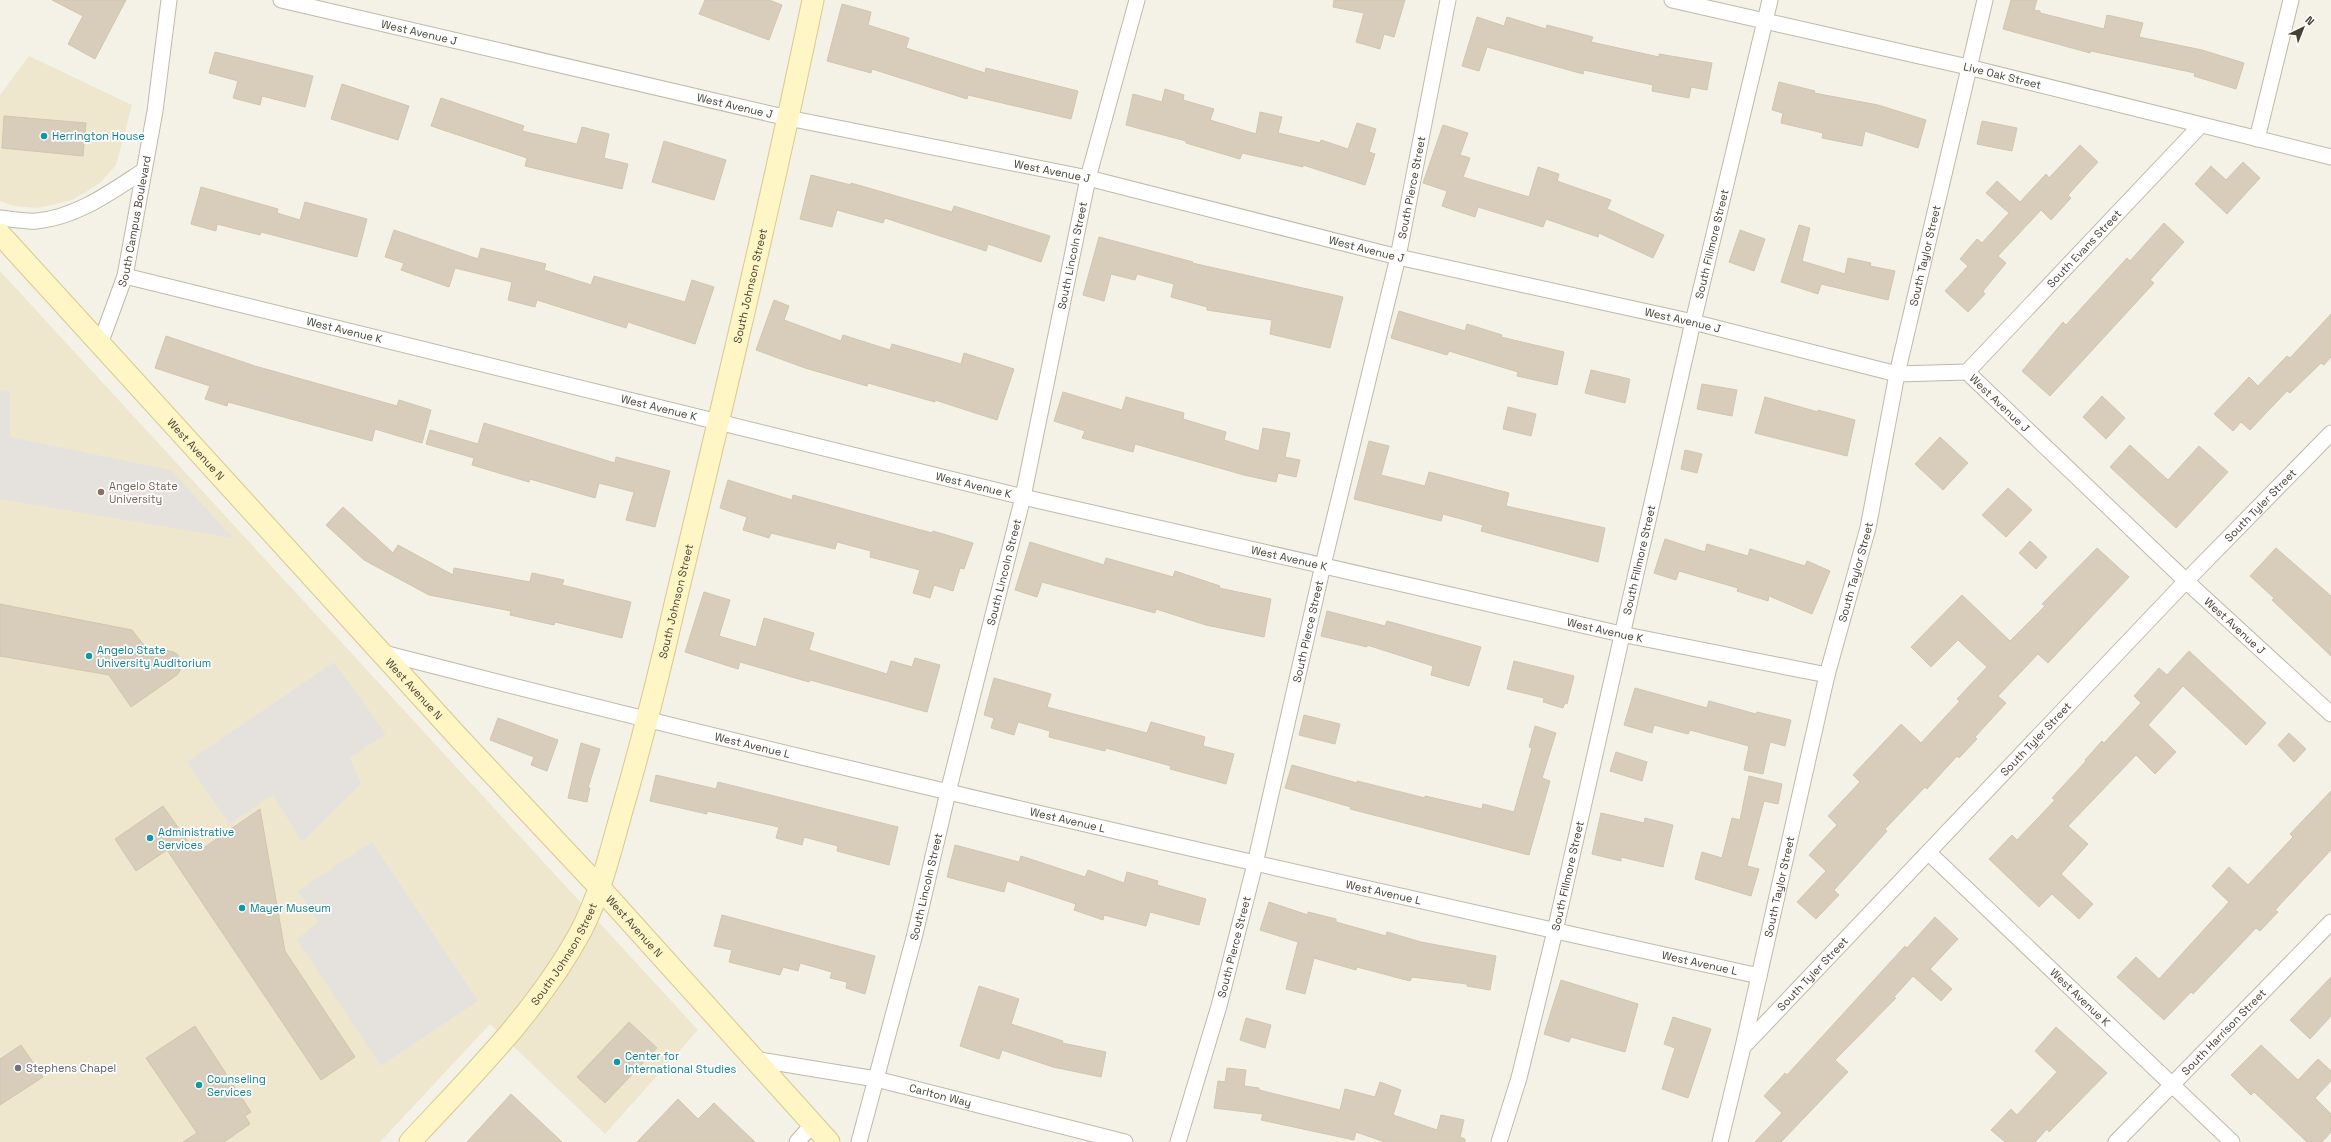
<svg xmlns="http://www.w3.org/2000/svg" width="2331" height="1142" font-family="'Space Grotesk',sans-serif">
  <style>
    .education { fill: #eee7ce }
    .parking { fill: #e5e2de }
    .building { fill: #d7cdba; stroke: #d2c6ad }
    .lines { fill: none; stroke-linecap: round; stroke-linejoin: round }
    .street-casing { stroke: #c0b9a8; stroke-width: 17 }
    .secondary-casing { stroke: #d7c992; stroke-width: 23 }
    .street { stroke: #fff; stroke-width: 15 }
    .secondary { stroke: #fff5c5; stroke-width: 21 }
    .culture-dot { fill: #0f9aa8; stroke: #fff; stroke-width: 1.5 }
    .education-dot { fill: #8d6e63; stroke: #fff; stroke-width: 1.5 }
    .worship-dot { fill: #6b7280; stroke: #fff; stroke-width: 1.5 }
    .labels { text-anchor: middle; stroke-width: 3.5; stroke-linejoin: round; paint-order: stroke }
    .street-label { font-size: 11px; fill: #474135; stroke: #fff }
    .culture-label { font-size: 11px; fill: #0d838f; stroke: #fff; text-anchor: start }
    .education-label { font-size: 11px; fill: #785e54; stroke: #fff; text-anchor: start }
    .worship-label { font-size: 11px; fill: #5b616d; stroke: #fff; text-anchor: start }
  </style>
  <rect width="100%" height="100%" fill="#f4f1e6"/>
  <path class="education" d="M29 56 132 105 116 165 100 183 86 192 72 200 38 208 14 206 0 201V95Z
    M0 271 698 1030 605 1134 490 1024 380 1142H0Z"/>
  <path class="parking" d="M0 390 10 392V437L171 470 233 538 0 499Z
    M334 662 386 734 350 758 361 784 302 842 273 795 229 824 187 762Z
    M372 842 478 1001 381 1066 297 939 318 922 298 891Z"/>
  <path class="building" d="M52 0H126L95 59 68 44 83 16Z
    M705 0H769L782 5 769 40 699 14Z
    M1334 0H1405L1394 37 1384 34 1380 49 1356 42 1364 13 1333 7Z
    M2011 0H2037L2034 10 2040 11V13L2104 29 2107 15 2143 23 2139 37 2202 50 2244 63 2236 89 2194 76 2195 73 2091 51 2090 53 2003 29Z
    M842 4 871 12 868 25 909 38 906 48 985 73 986 68 1078 91 1071 119 968 95 967 99 872 69 871 73 827 61Z
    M1477 17 1504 26 1507 17 1546 29 1547 25 1593 37 1591 42 1659 57V54L1712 63 1707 90 1691 87 1689 98 1652 91 1653 85 1584 70 1583 74 1487 47 1479 71 1462 66Z
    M215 52 313 76 305 107 262 96 260 105 233 98 238 81 209 73Z
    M1779 82 1815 91 1814 93 1878 105 1926 120 1918 148 1865 131 1862 146 1822 138 1823 133 1781 123 1783 113 1772 110Z
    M342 84 409 106 398 140 331 119Z
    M1165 89 1184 95 1183 100 1214 109 1210 120 1256 134 1260 112 1282 117 1278 133 1320 143 1321 140 1348 149 1357 123 1376 129 1369 152 1375 154 1365 185 1303 165V167L1242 153 1240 159 1186 143V141L1126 125 1133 94 1162 102Z
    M441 98 524 126 522 131 577 144 582 127 609 134 604 158 628 164 622 189 525 166 527 158 431 126Z
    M4 116 86 123 83 156 2 148Z
    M1982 121 2017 128 2012 151 1977 144Z
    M1443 125 1468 133 1460 155 1470 158 1463 177 1529 197 1538 167 1559 174 1557 181 1611 200 1607 209 1664 235 1653 258 1599 233 1598 237 1546 219 1543 227 1478 207 1475 217 1442 206 1447 191 1423 183Z
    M664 141 726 160 714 200 652 182Z
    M2080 145 2098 162 2068 195 2071 198 2051 220 2041 210 1998 256 2006 263 1983 291 1985 294 1968 312 1945 291 1968 266 1960 259 1977 239 1982 243 2009 213 1986 193 1997 181 2020 202 2046 174 2049 178Z
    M2243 162 2260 178 2227 214 2195 184 2211 166 2226 180Z
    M811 175 851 185V183L952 212 954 206 1050 236 1041 262 988 244 986 251 885 218 883 223 837 210 832 227 800 219Z
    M201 187 278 209 277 213 300 220 305 202 367 219 357 257 261 232 260 235 217 224 216 231 191 224Z
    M2164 223 2184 242 2150 280 2154 283 2050 396 2022 371 2063 322 2066 325 2127 258 2130 261Z
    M1799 225 1810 228 1802 261 1845 274 1848 258 1871 263 1870 266 1895 271 1888 300 1821 284 1818 294 1781 282Z
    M394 230 478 259 481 248 546 264 544 270 591 285 594 276 685 302 692 280 714 287 695 344 628 322 626 328 537 300 535 307 508 300 512 282 455 268 449 287 401 270 404 263 385 257Z
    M1740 230 1765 239 1754 271 1729 262Z
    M1099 237 1193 262 1192 263 1343 297 1330 348 1270 334 1272 320 1207 310V307L1171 297 1174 284 1137 274 1135 280 1111 274 1104 301 1083 295Z
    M774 300 789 306 784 320 841 341 843 335 890 350 892 344 961 364 964 353 1014 369 997 420 935 400V402L868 383 867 386 805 368 756 350Z
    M1399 311 1465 331 1467 324 1502 335 1501 337 1564 352 1557 385 1517 376 1518 372 1449 351 1447 355 1391 338Z
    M2331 314V357L2324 365 2321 363 2290 393 2287 391 2250 430 2241 422 2233 431 2214 414 2249 377 2258 386 2287 356 2290 358Z
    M166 336 255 366 397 406 399 400 431 410 422 443 375 429 372 441 228 402 227 406 205 399 210 386 155 368Z
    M1591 370 1630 379 1625 403 1585 393Z
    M1702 384 1737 390 1732 416 1697 409Z
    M1063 392 1122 410 1126 397 1184 413 1183 419 1226 432 1224 440 1259 451 1263 428 1290 433 1285 457 1300 460 1296 477 1278 473 1276 482 1244 475 1135 444 1133 452 1082 438 1085 431 1054 421Z
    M2102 396 2125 418 2106 439 2083 417Z
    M1765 397 1818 412V410L1855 420 1847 456 1755 433Z
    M1508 407 1536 414 1531 436 1503 429Z
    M484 423 615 463 616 457 670 471 655 527 626 520 634 492 599 483 595 498 530 479 529 482 472 465 474 458 426 444 430 430 478 444Z
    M1940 437 1968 463 1943 490 1915 464Z
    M1369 441 1389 446 1381 475 1425 486 1429 472 1509 493 1506 506 1605 528 1598 562 1481 531 1483 525 1443 514 1441 521 1354 499Z
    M2130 445 2168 480 2199 446 2228 472 2176 528 2110 467Z
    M1685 450 1702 454 1697 473 1681 469Z
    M728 480 792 500 793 495 932 533 933 531 973 543 964 569 960 568 953 591 934 585 930 598 913 593 920 570 870 557 871 551 837 542 835 549 771 533 769 538 743 530 747 517 720 508Z
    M2008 488 2032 510 2006 537 1982 515Z
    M343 507 393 553 398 545 453 575 454 568 530 582 532 573 564 580 562 585 631 602 622 638 555 622 554 625 510 615 511 611 429 595 364 560 326 525Z
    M1665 539 1705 552 1707 544 1748 556 1750 549 1805 566 1807 561 1830 571 1812 614 1769 596 1768 601 1737 591 1738 588 1679 571 1676 580 1654 573Z
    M2030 541 2047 557 2036 569 2019 553Z
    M1030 542 1104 565 1106 558 1173 577 1175 571 1220 586 1219 588 1271 599 1264 637 1206 625 1156 609 1155 613 1042 582 1037 597 1015 590Z
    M2097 548 2129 577 2048 663 2038 654 1998 696 2006 703 1975 737 1977 739 1959 758 1957 756 1927 789 1925 787 1885 829 1887 831 1834 890 1839 895 1816 919 1797 902 1826 871 1809 855 1837 825 1828 816 1860 782 1853 775 1901 724 1921 743 1960 701 1957 699 1987 667 1958 640 1931 667 1911 647 1962 595 2010 641 2045 606 2042 604Z
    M2276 548 2331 596V656L2272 600 2274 598 2250 576Z
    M704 592 730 600 719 636 756 647 764 618 814 633 809 650 887 674 891 661 912 667 915 658 940 665 927 712 810 680 809 682 740 662 738 669 685 652Z
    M0 604 132 630 151 654 164 650 174 652 178 655 181 661 180 671 177 675 131 707 109 675 0 656Z
    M1327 611 1385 626 1387 621 1481 647 1469 686 1431 675 1433 666 1367 645V647L1321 636Z
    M2189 651 2266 723 2246 745 2183 686 2148 725 2176 752 2155 774 2136 755 2068 826 2088 844 2061 874 2093 904 2079 919 2052 894 2039 907 1989 859 2012 835 2017 840 2055 800 2052 798 2086 761 2085 760 2102 741 2104 743 2141 703 2134 696 2159 668 2167 675Z
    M1514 661 1574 676 1567 704 1565 703 1563 708 1543 702 1544 698 1507 689Z
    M994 678 1051 694 1047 707 1147 733 1151 722 1205 737 1203 746 1234 754 1226 784 1170 769 1171 766 1106 748 1105 751 1049 737 1050 731 1018 722 1014 735 991 728 994 718 984 715Z
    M1635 688 1707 708 1709 701 1756 714 1757 712 1791 720 1785 746 1770 742 1763 774 1744 770 1749 746 1690 730 1688 734 1654 725 1652 733 1624 725Z
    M1304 715 1340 724 1335 744 1299 735Z
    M498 718 558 740 547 771 531 765 534 757 490 740Z
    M1535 726 1556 733 1542 778 1550 781 1529 855 1350 809 1351 807 1285 788 1292 765 1357 783V781L1425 798V796L1482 809 1483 804 1514 812 1532 748 1529 747Z
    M2289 733 2306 749 2294 762 2278 745Z
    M581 743 600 749 588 788H590L587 802 568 798Z
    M1616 752 1647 762 1642 781 1610 771Z
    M656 775 716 789 718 782 898 827 889 865 837 851 838 846 804 837 802 845 776 838 779 827 707 811V814L650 801Z
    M1749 776 1782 784 1778 804 1764 801 1747 866 1759 869 1751 896 1695 879 1702 852 1722 858 1732 818 1740 820Z
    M2331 791V850L2275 910 2278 912 2260 931 2256 928 2193 994 2191 992 2164 1020 2117 977 2136 957 2159 979 2229 902 2212 886 2229 867 2248 885 2293 837 2290 834Z
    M163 806 196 853 260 809 285 951 355 1057 321 1080 167 850 136 871 115 839Z
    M1601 813 1644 823 1645 818 1673 825 1663 867 1621 857V861L1592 854Z
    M955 845 1019 862 1021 856 1085 877 1088 870 1124 883 1127 872 1158 881 1157 885 1206 899 1199 925 1150 912 1146 926 1104 915 1103 920 1074 910 1076 904 1007 881 1004 892 947 877Z
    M1269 902 1308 915V912L1336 919V922L1386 936 1387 932 1421 942 1496 956 1490 990 1467 986V984L1412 977 1410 981 1357 967 1356 970 1314 958 1305 994 1286 989 1298 942 1260 930Z
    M722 915 875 956 865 994 846 988 847 982 830 978 832 972 800 963 798 971 783 967 780 975 729 962 732 950 714 946Z
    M1935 917 1958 939 1930 969 1952 989 1941 1001 1913 976 1894 997 1896 998 1835 1060 1848 1072 1781 1142H1755L1782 1113 1764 1096 1785 1073 1787 1075 1905 946 1907 948Z
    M2331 977V1016L2310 1039 2290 1020Z
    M1561 980 1638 1004 1625 1052 1571 1037 1569 1042 1544 1034Z
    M979 986 1019 999 1011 1024 1063 1041 1062 1043 1106 1052 1101 1077 1053 1067 1002 1050 999 1059 960 1046Z
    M1673 1017 1711 1029 1688 1098 1662 1089 1675 1048 1664 1044Z
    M1246 1018 1271 1025 1265 1048 1240 1040Z
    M629 1022 657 1048 605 1103 577 1077Z
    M195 1026 251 1112 245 1116 250 1124 224 1142H183L197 1133 146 1058Z
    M2056 1027 2107 1073 2049 1132 2047 1129 2035 1142H2005L1991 1130 2011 1109 2017 1115 2057 1072 2035 1051Z
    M21 1045 43 1077 0 1105V1059Z
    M2261 1045 2298 1080 2318 1059 2331 1071V1081L2315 1098 2331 1114V1132L2322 1142H2307L2254 1092 2251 1095 2231 1075Z
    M1227 1068 1246 1070 1244 1086 1259 1088V1090L1340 1110 1345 1089 1375 1097 1380 1082 1401 1090 1393 1115 1437 1130 1441 1115 1464 1120 1460 1137 1465 1139V1142H1385L1356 1132 1354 1140 1261 1120 1263 1114 1214 1108 1218 1081 1225 1082Z
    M511 1094 562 1142H467Z
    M678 1099 698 1119 714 1103 755 1142H637Z"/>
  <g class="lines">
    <g class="street-casing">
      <g id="street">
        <path id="s1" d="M281 0 788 118 1088 178 1398 257 1693 322 1897 374 1967 372 2186 581 2331 714"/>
        <path id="s2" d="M1672 0 1968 67 2331 157"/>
        <path d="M2257 139 2291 0"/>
        <path d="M0 218C12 219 25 222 37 221 77 217 111 192 143 171"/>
        <path id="s3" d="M125 276 1023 497 1621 634 1827 675"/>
        <path id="s4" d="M100 344 125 276 155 111 169 0"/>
        <path id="s5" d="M1967 372 2200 126"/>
        <path id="s6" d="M380 652C837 770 1298 874 1759 976"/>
        <path id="s7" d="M1929 853 2232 1142"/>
        <path id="s8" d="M1743 1047 2186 581 2331 433"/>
        <path id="s9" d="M753 1059 876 1079 1125 1142"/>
        <path d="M797 1142 813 1124"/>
        <path id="s10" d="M859 1142 915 934 948 792 1023 497 1088 178 1137 0"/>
        <path id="s11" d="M1178 1142 1219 1006 1255 864 1323 565 1398 257 1448 0"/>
        <path id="s12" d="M1499 1142 1519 1078 1555 931 1693 322 1770 0"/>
        <path id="s13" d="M1720 1142 1743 1047 1827 675 1868 528 1897 374 1985 0"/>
        <path id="s14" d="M2116 1142 2331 922"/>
      </g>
    </g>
    <g class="secondary-casing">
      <g id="secondary">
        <path id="s15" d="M0 234 459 738 600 888 829 1142"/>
        <path id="s16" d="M410 1142C472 1075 537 1012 581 931 600 894 610 854 621 814 641 745 659 675 675 604 723 403 771 202 813 0"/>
      </g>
    </g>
    <use href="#street" class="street"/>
    <use href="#secondary" class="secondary"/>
  </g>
  <g class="culture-dot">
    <circle cx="44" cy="136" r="4"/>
    <circle cx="89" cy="656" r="4"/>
    <circle cx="150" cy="838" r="4"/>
    <circle cx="242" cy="908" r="4"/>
    <circle cx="617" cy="1062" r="4"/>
    <circle cx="199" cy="1085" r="4"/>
  </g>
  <circle class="education-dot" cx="101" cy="492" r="4"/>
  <circle class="worship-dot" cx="18" cy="1068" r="4"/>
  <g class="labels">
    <g class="street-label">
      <text dy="4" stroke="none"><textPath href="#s1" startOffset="142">West Avenue J</textPath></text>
      <text dy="4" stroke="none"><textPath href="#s2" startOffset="339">Live Oak Street</textPath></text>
      <text dy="4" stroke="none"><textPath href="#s1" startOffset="466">West Avenue J</textPath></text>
      <text dy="4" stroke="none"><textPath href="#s1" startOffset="790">West Avenue J</textPath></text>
      <text dy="4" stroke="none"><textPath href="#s11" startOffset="983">South Pierce Street</textPath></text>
      <text dy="4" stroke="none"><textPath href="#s4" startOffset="128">South Campus Boulevard</textPath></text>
      <text dy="4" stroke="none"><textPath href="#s12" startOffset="923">South Fillmore Street</textPath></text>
      <text dy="4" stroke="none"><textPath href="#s1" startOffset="1114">West Avenue J</textPath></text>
      <text dy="4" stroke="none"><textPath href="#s5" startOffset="170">South Evans Street</textPath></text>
      <text dy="4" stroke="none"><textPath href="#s13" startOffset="910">South Taylor Street</textPath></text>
      <text dy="4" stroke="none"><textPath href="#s10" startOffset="912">South Lincoln Street</textPath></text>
      <text dy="4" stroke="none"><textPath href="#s16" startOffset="940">South Johnson Street</textPath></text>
      <text dy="4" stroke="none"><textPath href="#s1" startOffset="1438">West Avenue J</textPath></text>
      <text dy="4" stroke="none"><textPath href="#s3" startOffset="226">West Avenue K</textPath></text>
      <text dy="4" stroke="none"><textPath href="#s1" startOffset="1774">West Avenue J</textPath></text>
      <text dy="4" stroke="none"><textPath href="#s3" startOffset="550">West Avenue K</textPath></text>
      <text dy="4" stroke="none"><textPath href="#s15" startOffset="291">West Avenue N</textPath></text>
      <text dy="4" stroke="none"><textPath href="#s3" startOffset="874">West Avenue K</textPath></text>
      <text dy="4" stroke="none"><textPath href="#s8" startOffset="749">South Tyler Street</textPath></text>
      <text dy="4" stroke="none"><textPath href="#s3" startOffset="1198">West Avenue K</textPath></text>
      <text dy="4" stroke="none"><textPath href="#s12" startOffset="599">South Fillmore Street</textPath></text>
      <text dy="4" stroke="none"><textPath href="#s10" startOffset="588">South Lincoln Street</textPath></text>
      <text dy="4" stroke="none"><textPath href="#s13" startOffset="586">South Taylor Street</textPath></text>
      <text dy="4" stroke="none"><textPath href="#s16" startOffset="616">South Johnson Street</textPath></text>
      <text dy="4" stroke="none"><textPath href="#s1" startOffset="2098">West Avenue J</textPath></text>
      <text dy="4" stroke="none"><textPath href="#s3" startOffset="1522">West Avenue K</textPath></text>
      <text dy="4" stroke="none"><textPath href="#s11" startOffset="527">South Pierce Street</textPath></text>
      <text dy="4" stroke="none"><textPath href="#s15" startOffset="615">West Avenue N</textPath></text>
      <text dy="4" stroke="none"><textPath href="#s8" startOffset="425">South Tyler Street</textPath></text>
      <text dy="4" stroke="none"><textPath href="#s6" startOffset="384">West Avenue L</textPath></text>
      <text dy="4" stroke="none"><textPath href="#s6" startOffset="708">West Avenue L</textPath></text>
      <text dy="4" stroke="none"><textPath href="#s12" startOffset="275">South Fillmore Street</textPath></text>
      <text dy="4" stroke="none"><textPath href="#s13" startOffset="262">South Taylor Street</textPath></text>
      <text dy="4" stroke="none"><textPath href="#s10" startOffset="264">South Lincoln Street</textPath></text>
      <text dy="4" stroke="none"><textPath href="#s6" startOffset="1032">West Avenue L</textPath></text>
      <text dy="4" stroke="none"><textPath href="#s15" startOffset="939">West Avenue N</textPath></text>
      <text dy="4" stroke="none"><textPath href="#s11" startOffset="203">South Pierce Street</textPath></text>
      <text dy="4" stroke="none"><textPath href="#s16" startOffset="244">South Johnson Street</textPath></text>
      <text dy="4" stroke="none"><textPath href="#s6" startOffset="1356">West Avenue L</textPath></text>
      <text dy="4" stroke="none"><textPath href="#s8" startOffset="101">South Tyler Street</textPath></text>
      <text dy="4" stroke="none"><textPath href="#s7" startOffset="209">West Avenue K</textPath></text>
      <text dy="4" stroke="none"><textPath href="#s14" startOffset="154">South Harrison Street</textPath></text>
      <text dy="4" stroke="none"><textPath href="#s9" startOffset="191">Carlton Way</textPath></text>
    </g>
    <g class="culture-label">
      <text x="52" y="140">Herrington House</text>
      <text x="97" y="654">Angelo State<tspan x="97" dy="13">University Auditorium</tspan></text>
      <text x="158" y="836">Administrative<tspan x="158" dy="13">Services</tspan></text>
      <text x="250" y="912">Mayer Museum</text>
      <text x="625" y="1060">Center for<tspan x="625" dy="13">International Studies</tspan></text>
      <text x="207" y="1083">Counseling<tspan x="207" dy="13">Services</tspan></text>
    </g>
    <g class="education-label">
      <text x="109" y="490">Angelo State<tspan x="109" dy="13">University</tspan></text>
    </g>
    <g class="worship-label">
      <text x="26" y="1072">Stephens Chapel</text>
    </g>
  </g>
  <g transform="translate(2303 28) rotate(43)" stroke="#ffffff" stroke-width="3" paint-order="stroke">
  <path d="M0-3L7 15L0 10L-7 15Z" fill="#474135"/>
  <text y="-6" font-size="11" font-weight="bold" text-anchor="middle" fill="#474135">N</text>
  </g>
</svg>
